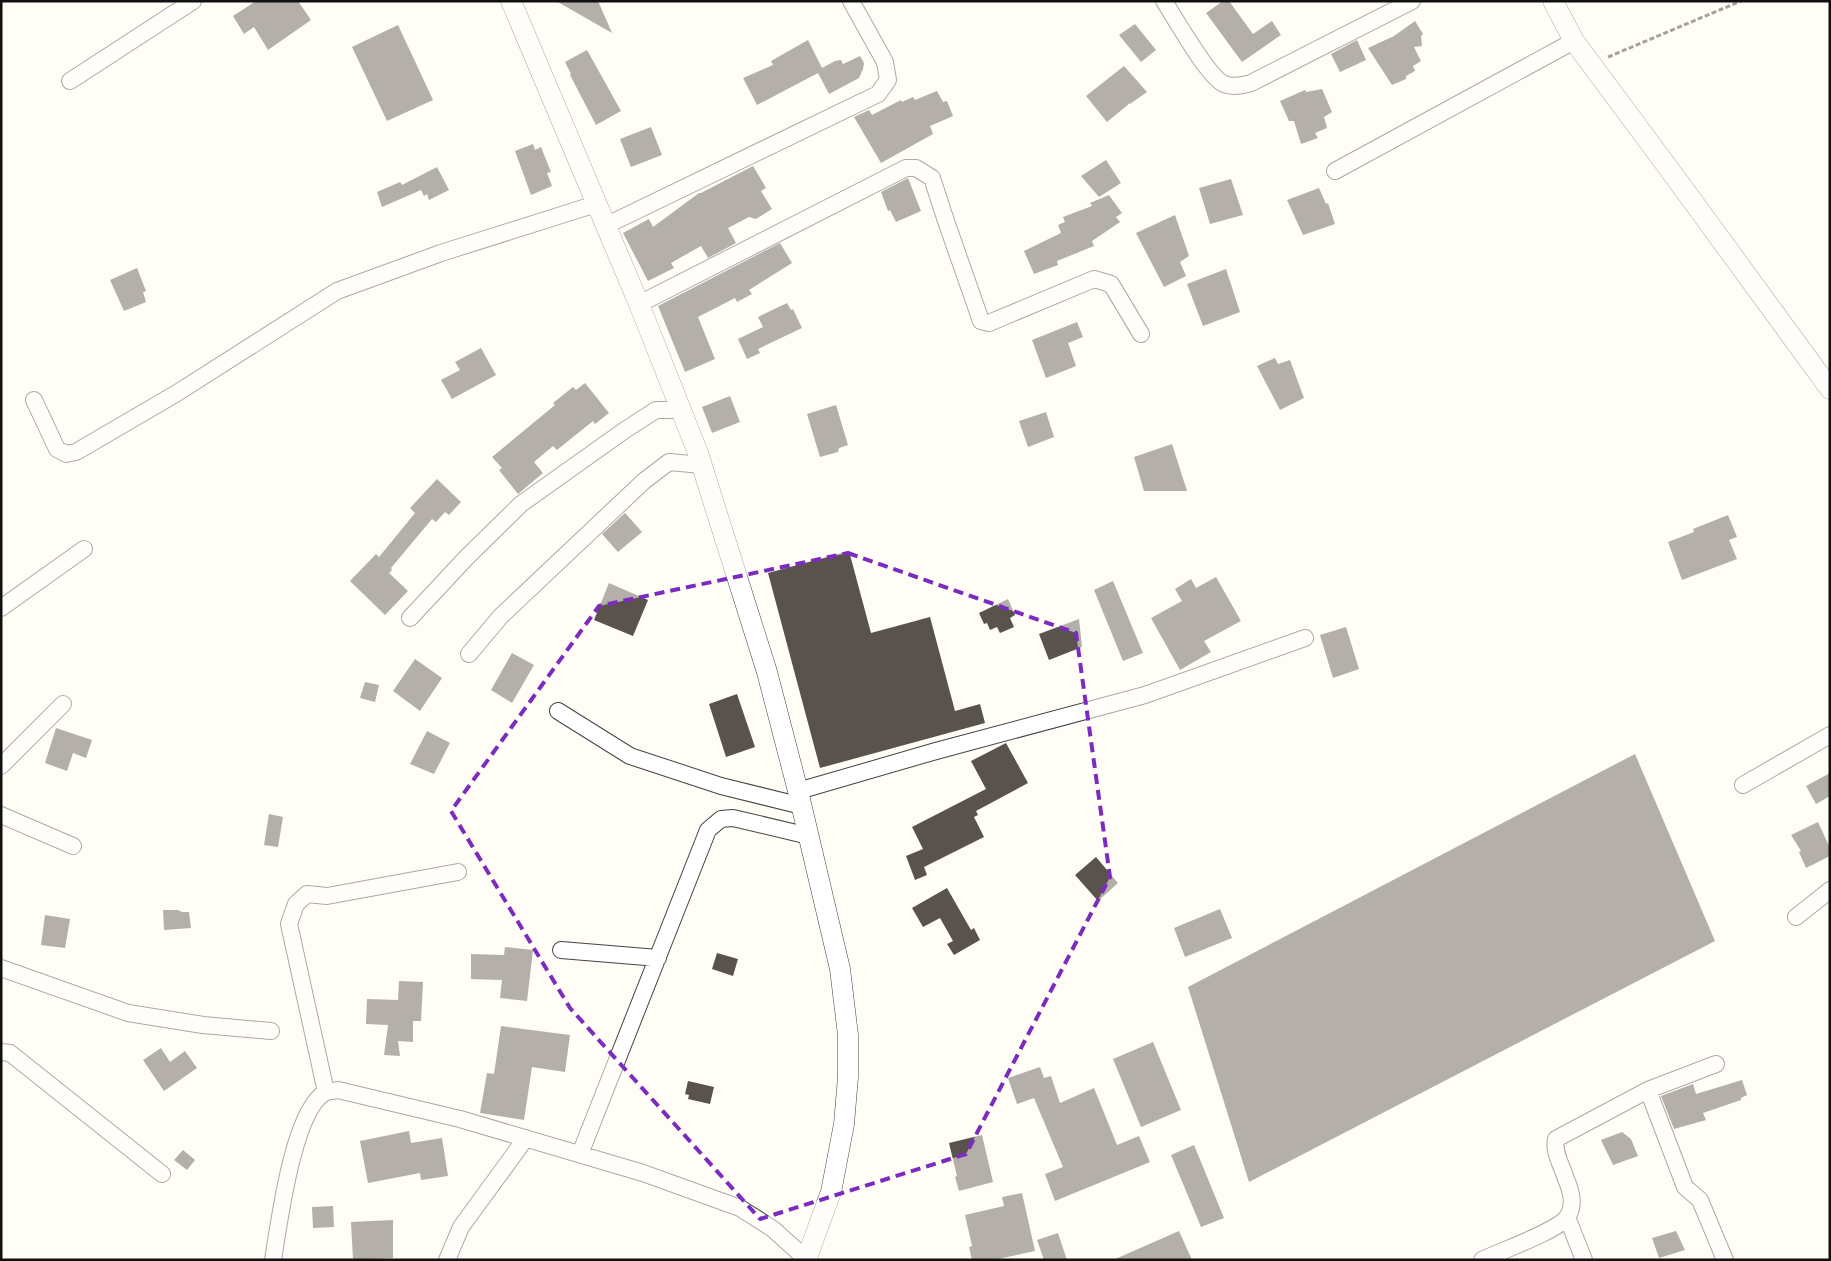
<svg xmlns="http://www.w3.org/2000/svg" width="1831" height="1261" font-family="'IBM Plex Serif',serif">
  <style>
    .building { fill: #5a524d }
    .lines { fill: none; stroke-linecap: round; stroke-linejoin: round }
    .minor-casing { stroke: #444; stroke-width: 18 }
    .tertiary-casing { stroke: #444; stroke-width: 21 }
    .path { stroke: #333; stroke-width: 3; stroke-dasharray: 5 2.5; stroke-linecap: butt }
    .minor { stroke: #fff; stroke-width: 16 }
    .tertiary { stroke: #fff; stroke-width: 20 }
    .marked { fill: none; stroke: #7b2cbf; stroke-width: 4; stroke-dasharray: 10 6; stroke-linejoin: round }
  </style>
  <rect width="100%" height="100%" fill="#fffdf5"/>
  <path class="building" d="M256 1H298L311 20 268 50 254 27 244 34 233 16Z
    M556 1H598L612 33Z
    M1223 1H1229L1253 34 1272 21 1281 35 1242 62 1206 13Z
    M1415 21 1423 34 1421 36 1422 46 1414 47 1421 61 1413 66 1415 71 1406 76V79L1392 85 1368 48 1394 36Z
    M1135 24 1156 50 1141 62 1119 35Z
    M398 25 433 100 387 121 352 47Z
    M808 40 822 68 835 61 841 60 843 64 860 56 864 63 863 69 859 78 829 94 818 73 757 105 743 78 773 65 771 61Z
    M1357 40 1366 60 1340 72 1331 54Z
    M587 50 621 111 596 125 570 75 571 74 565 62Z
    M1124 66 1147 92 1130 104V103L1107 122 1086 96Z
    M1322 89 1332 112 1324 117 1327 128 1315 133 1318 138 1301 144 1294 121H1289L1280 101 1305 90 1306 92Z
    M937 91 943 102 947 101 953 116 930 126 933 134 881 163 854 117 869 110 872 115 901 100 902 102 913 97 915 100Z
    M651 127 662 155 631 167 620 139Z
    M533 144 535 150 541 147 551 172 547 173 552 186 531 195 515 151Z
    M1106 160 1121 183 1099 197 1081 176Z
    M753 166 766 188 761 191 772 209 756 219 749 217 728 228 736 243 708 258 701 246 671 263 674 268 648 281 623 233 649 219 653 227 699 193H701Z
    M437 167 449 190 429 200 427 194 424 196 421 190 382 207 377 192 400 182 402 185Z
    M908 178 921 211 896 222 890 210 888 211 881 192Z
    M1231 179 1243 215 1210 224 1199 188Z
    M1319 188 1326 204 1328 203 1335 224 1303 235 1287 200Z
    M1109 195 1122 213 1116 217 1120 222 1092 241 1094 246 1057 261 1058 265 1034 274 1024 251 1061 233 1058 225 1065 222 1063 217 1092 206 1090 203Z
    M1175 215 1189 256 1180 262 1186 276 1164 287 1136 233Z
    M780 243 792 263 749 290 752 294 737 302 735 298 698 317 715 359 685 372 658 306Z
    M137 268 146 291 143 292 146 302 124 311 110 280Z
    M1226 269 1240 312 1203 326 1187 284Z
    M787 303 791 310 793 309 802 328 758 349 760 353 747 359 738 339 763 327 758 317Z
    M1077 322 1083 337 1068 343 1076 366 1046 378 1032 340Z
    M481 348 496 375 452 399 441 380 460 370 455 362Z
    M1275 358 1278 364 1290 360 1304 398 1280 410 1257 366Z
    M585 383 609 413 595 424 593 421 557 450 553 446 534 462 543 473 518 494 499 470 502 468 492 457 555 405 553 403 573 387 576 390Z
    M730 396 740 422 712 433 702 407Z
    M836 405 848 445 839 448 838 452 820 457 807 414Z
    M1046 412 1054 437 1028 447 1019 421Z
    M1172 444 1187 491H1144L1134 457Z
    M437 479 461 502 449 515 445 512 436 522 432 519 391 568 392 570 389 573 408 591 385 615 350 581 376 554 379 557 415 513 410 508Z
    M625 513 642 532 618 552 602 534Z
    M1728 515 1737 537 1729 540 1737 559 1682 580 1668 542 1694 532 1693 529Z
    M849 551 871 633 930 617 955 711 980 704 985 723 820 768 768 573Z
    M1216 577 1241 621 1204 641 1211 652 1180 670 1151 618 1182 601 1175 589 1191 579 1196 588Z
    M1113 581 1143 653 1123 661 1094 590Z
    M609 583 648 600 633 636 594 620Z
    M1008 599 1015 615 1010 618 1014 627 1000 633 997 627 990 630 987 623 984 624 979 613Z
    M1079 619 1082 647 1049 660 1039 634Z
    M1346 627 1359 669 1333 678 1320 635Z
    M512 653 534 665 512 703 491 690Z
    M415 659 442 678 420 711 393 691Z
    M365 682 379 685 375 702 360 698Z
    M737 694 755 747 726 757 709 704Z
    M56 728 92 740 86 758 73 753 67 771 45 763Z
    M427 731 450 743 434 774 410 764Z
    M1006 743 1028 783 976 811 978 815 974 817 984 837 924 867 927 875 915 880 906 856 923 849 912 827 986 789 971 761Z
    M1635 754 1715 941 1249 1182 1188 987Z
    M1830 773V796L1816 804 1806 786Z
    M269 814 283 817 278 847 264 845Z
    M1818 822 1830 848V856L1806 868 1799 852 1801 851 1791 835Z
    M1096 857 1118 883 1098 901 1075 875Z
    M947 888 971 930 974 928 980 940 954 955 947 944 953 941 940 918 923 927 912 908Z
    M1220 909 1232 938 1185 957 1174 928Z
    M163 910H178L182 912H189L191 928 164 930Z
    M45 915 70 919 65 948 41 945Z
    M505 947 533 950 527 1001 500 998 502 980 471 979V954L504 955Z
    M717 953 738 959 733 976 712 969Z
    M399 981 423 982 421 1021H413V1042L398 1041 400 1056 384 1055 388 1025 366 1024 367 999 398 1000Z
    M501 1026 570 1035 565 1072 532 1067 524 1120 480 1113 487 1073 494 1074Z
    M1153 1042 1181 1110 1141 1127 1113 1059Z
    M161 1048 170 1062 185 1051 197 1068 164 1091 143 1060Z
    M1040 1067 1044 1078 1051 1076 1060 1103 1094 1088 1117 1145 1139 1136 1150 1162 1055 1201 1045 1174 1063 1167 1034 1098 1017 1104 1008 1078Z
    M1742 1080 1747 1095 1741 1098V1100L1703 1113 1706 1120 1674 1129 1661 1096 1693 1084 1696 1094Z
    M688 1081 714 1087 710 1104 688 1099 689 1095 685 1094Z
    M409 1131 411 1143 442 1138 448 1176 421 1180 420 1173 368 1183 360 1141Z
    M1622 1132 1631 1139 1638 1156 1613 1165 1601 1140Z
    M982 1135 993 1182 959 1191 955 1177 957 1176 949 1143Z
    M1194 1145 1224 1218 1201 1227 1171 1155Z
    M183 1150 195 1160 187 1170 174 1160Z
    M1022 1193 1035 1251 993 1260H972L969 1247 972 1246 965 1215 1004 1206 1002 1197Z
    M333 1206 334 1227 313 1228 312 1207Z
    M393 1220V1258L353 1260 351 1222Z
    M1179 1231 1192 1260H1113Z
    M1676 1231 1685 1250 1659 1258 1652 1238Z
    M1058 1233 1067 1260H1044L1037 1240Z"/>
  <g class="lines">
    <g class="minor-casing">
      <path id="minor" d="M1164 1C1175 18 1208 77 1224 84 1233 88 1243 85 1251 83L1412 1
        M70 81 193 1
        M1335 171 1574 41
        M605 226 878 94 888 80 885 62 851 1
        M639 304 906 168H916L932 178 946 221 981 321 989 323 1094 279 1111 284 1141 334
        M34 400 57 449 66 454 76 452 177 393 337 291 441 253 596 204
        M1 608 84 549
        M410 618 466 558 521 504 625 430 656 410H681
        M469 654 501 616 644 481 669 462 702 465
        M558 711 630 756 721 786 802 806
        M1 766 63 704
        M1743 785 1830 735
        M798 791 936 751 1145 695 1305 638
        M1 815 73 846
        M1796 917 1830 890
        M561 950 658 958
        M1 968 128 1013 203 1025 271 1031
        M1 1052 10 1053 162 1174
        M1648 1090 1685 1187 1700 1200 1725 1260
        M326 1092 289 924 296 904 307 894 327 896 458 872
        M580 1154 708 830 721 819 733 818 809 836
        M1567 1217 1584 1260
        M273 1260C279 1224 293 1109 326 1092 329 1091 335 1091 338 1090L460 1119 643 1173 740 1208 773 1229 806 1259
        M447 1260 461 1227 526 1138
        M1482 1260C1500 1251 1559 1231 1568 1216 1575 1204 1571 1191 1566 1179 1562 1166 1553 1152 1556 1139L1648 1090 1716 1064"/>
    </g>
    <g class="tertiary-casing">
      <path id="tertiary" d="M511 1 639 304 698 453 767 672 798 791 840 969 848 1035V1077L844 1124 831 1192 806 1260
        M1553 1 1574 41 1675 177 1830 389"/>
    </g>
    <path class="path" d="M1608 57 1741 1"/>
    <use href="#minor" class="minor"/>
    <use href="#tertiary" class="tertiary"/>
  </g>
  <path d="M0 0H1831V1261H0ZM848 553 1076 633 1110 877 966 1154 760 1219 570 1008 451 811 599 606Z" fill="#fffdf5" fill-opacity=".55" fill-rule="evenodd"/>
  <path class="marked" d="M848 553 1076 633 1110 877 966 1154 760 1219 570 1008 451 811 599 606Z"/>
  <rect width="1831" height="1261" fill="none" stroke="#111111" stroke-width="5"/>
</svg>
